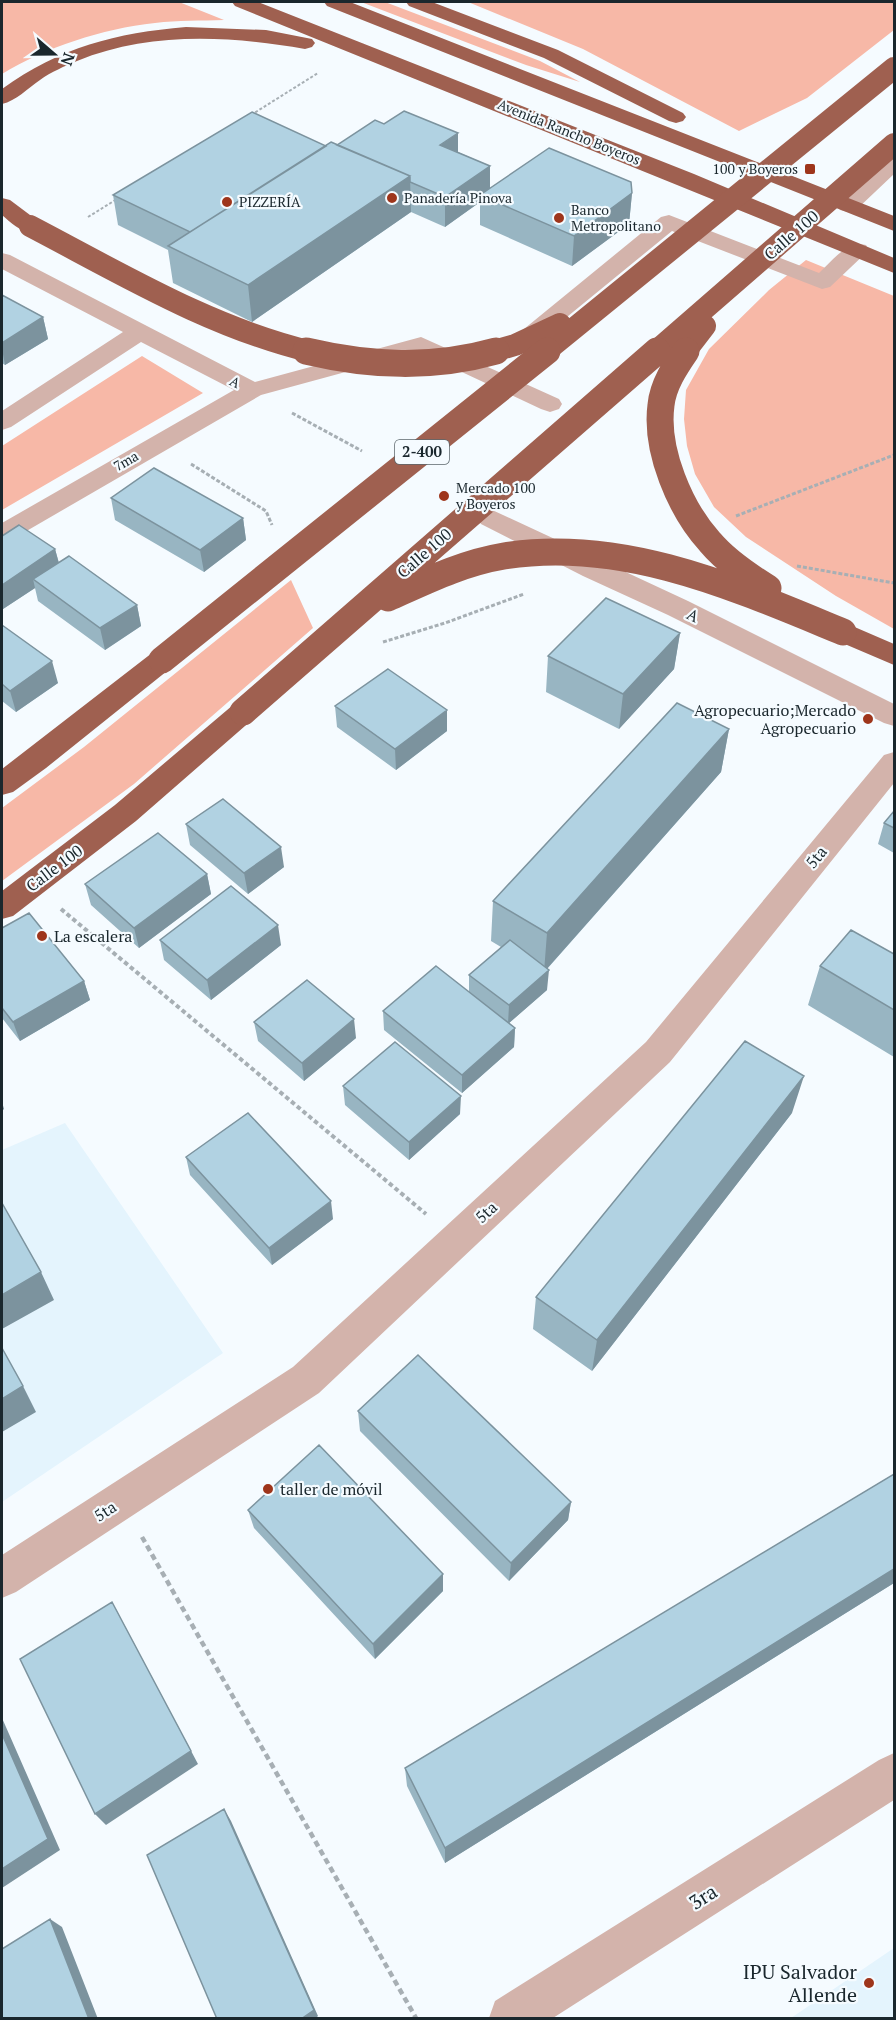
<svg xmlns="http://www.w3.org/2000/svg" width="896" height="2020" font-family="'PT Serif',serif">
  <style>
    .built { fill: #e4f4fd }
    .green { fill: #f7b8a7 }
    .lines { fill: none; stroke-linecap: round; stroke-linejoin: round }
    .path-far3 { stroke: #a7afb4; stroke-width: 2; stroke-dasharray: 3 2; stroke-linecap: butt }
    .path-far2 { stroke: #a7afb4; stroke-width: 3; stroke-dasharray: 4 2; stroke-linecap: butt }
    .path-far1 { stroke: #a7afb4; stroke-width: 4; stroke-dasharray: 4.5 3; stroke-linecap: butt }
    .path { stroke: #a7afb4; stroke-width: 4.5; stroke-dasharray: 6 4; stroke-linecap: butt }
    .minor { fill: #d3b3ab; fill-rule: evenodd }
    .highway { fill: #9f6050; fill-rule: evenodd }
    .highway-bridge-far1 { stroke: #9f6050; stroke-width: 22 }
    .highway-bridge { stroke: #9f6050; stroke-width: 27 }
    .wall { fill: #98b5c2 }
    .shaded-wall { fill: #7c939e }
    .building { fill: #b1d2e2; stroke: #7c939e; stroke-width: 1.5 }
    .poi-dot { fill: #9e351b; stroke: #f5fbff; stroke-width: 2 }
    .labels { text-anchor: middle; stroke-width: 4.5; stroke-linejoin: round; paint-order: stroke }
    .far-street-label { font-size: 14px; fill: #1a272d; stroke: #f5fbff }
    .far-poi-label { font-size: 14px; fill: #1a272d; stroke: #f5fbff; text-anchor: start }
    .shield { fill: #f5fbff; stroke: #5c676c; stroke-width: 1.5 }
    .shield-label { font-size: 15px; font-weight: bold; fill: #1a272d }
    .street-label { font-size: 16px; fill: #1a272d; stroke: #f5fbff }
    .poi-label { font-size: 16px; fill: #1a272d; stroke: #f5fbff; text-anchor: start }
    .near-street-label { font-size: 20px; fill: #1a272d; stroke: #f5fbff }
    .near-poi-label { font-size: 20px; fill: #1a272d; stroke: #f5fbff; text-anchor: end }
  </style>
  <rect width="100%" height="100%" fill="#f5fbff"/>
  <path class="built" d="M65 1123 223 1353 2 1502V1150Z
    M894 1948V2018H791Z"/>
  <path class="green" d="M2 2H179L224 20C201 21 178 20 155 23 101 29 47 47 2 74Z
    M361 2H385L540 61 580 82 526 65Z
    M468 2H894V30L807 98 739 131 583 49Z
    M806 260 894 296V629L836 596 746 537 714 507 695 474 687 446 684 419 686 390 709 349 769 290Z
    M142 356 203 393 2 510V446Z
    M291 580 313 628 134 784 2 881V808L84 747Z"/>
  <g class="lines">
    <path class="path-far3" d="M251 115 318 73
      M88 217 117 199"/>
    <path class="path-far2" d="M292 413 362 451
      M191 464 266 511 272 525
      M736 516 894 455
      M797 566 894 583
      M383 642 445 623 524 594"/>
    <path class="path-far1" d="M61 909 426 1214"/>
    <path class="path" d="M142 1537 416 2018"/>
    <path class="minor" d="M894 157V174L856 210 848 212 840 210 837 205 840 200 886 158Z
      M669 215 819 273C832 261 847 240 866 245L869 250 830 287 822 289 672 231 529 348 521 350 513 348 509 343 513 338 661 217Z
      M2 253 10 255 255 382 421 337 559 399 562 404 559 409 550 412 541 409 419 352 261 395 11 540 2 543V523L234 390 141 342 11 427 2 430V411L123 332 2 269Z
      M490 509 688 601 894 704V726L884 723 668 615 583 576 481 524 477 518 481 512Z
      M894 752V783L670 1062 319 1393 16 1592 2 1598V1555L293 1367 646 1042 884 755Z
      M894 1753V1800L553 2018H489L495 2001 879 1760Z"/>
    <path class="highway" d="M232 2H258L694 174 894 258V273L235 6Z
      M324 2H350L894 216V231L327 6Z
      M406 2H432L558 50 683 113 686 117 683 121 676 123 669 121 544 58 409 6Z
      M186 27 266 30 312 39 315 43 312 47 305 49C230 36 150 31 77 61 65 66 51 72 40 80 28 88 16 101 2 104V89C60 47 116 33 186 27Z
      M2 198 10 200 38 221 41 226 38 231C22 235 13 224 2 215Z
      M843 622 894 644V665L833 639 829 632 833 625Z
      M162 650 172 653 176 660 172 667 46 768 13 792 2 795V769L152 653Z
      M243 702 253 705 257 712 253 719 136 821 13 916 2 919V891L115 805 233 705Z"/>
    <path class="highway-bridge-far1" d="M30 226C122 274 211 328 312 352
      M490 352 515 345 560 324
      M545 352 894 68
      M655 352 894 144
      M685 352 705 326"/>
    <path class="highway-bridge" d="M306 351C370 366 432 369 496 351
      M686 351C675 367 663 385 661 405 655 450 680 509 710 542 726 561 747 575 768 588
      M388 598C426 581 462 563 504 556 623 537 736 588 843 632
      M162 660 547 351
      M243 712 657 351"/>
  </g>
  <path class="wall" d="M337 145 458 152 490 166V189L632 193 629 224 572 266 480 225V202L445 227 411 212 252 322 173 283 168 250 118 225 113 195 326 146Z
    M2 295 43 317 48 339 5 365 2 363Z
    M111 498 243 518 246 540 204 572 115 520Z
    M2 536 55 549 59 563 137 605 141 626 105 650 38 601 35 588 3 609 2 608Z
    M2 625 58 683 16 712 2 701Z
    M680 633 674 669 619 729 546 692 548 656Z
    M335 706 447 731 396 770 337 727Z
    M729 729 721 772 547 969V990L509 1023 515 1028 514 1047 462 1093 384 1030 383 1011 469 992V975L501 947 491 941 493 901Z
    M894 811V853L878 844 884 823Z
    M186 824 284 867 248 894 190 845Z
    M207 874 211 894 139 948 91 905 85 884Z
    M2 928 84 981 90 1000 20 1041 2 1018Z
    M160 940 281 945 211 1000 164 960Z
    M894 954V1057L808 1005 820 966Z
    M254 1022 356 1038 304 1081 258 1041Z
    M343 1086 460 1114 409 1160 345 1105Z
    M792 1113 592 1371 533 1329 536 1297Z
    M186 1157 333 1219 272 1265 190 1175Z
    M358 1411 571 1502 568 1520 509 1581 360 1431Z
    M894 1474V1583L445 1863 407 1786 405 1768Z
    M248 1510 443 1591 375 1659 254 1528Z"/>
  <path class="shaded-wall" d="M458 133V162L440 145Z
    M490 166V196L480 195V202L445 227V197Z
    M410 176 411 212 252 322 248 285Z
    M632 193 629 224 572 266 574 236Z
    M43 317 48 339 5 365 2 349V343Z
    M243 518 246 540 204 572 200 550Z
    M55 549 61 571 33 579 35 588 3 609 2 603V585Z
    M137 605 141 626 105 650 100 628Z
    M680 633 674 669 619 729 623 694Z
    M52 661 58 683 16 712 10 691Z
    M447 710V731L396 770 395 749Z
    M729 729 721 772 544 972 547 933Z
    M281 847 284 867 248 894 244 873Z
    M207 874 211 894 139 948 134 928Z
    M278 925 281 945 211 1000 207 980Z
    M549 970 547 990 508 1024 509 1005Z
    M84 981 90 1000 20 1041 13 1022Z
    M354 1019 356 1038 304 1081 302 1063Z
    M515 1028 514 1047 462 1093V1075Z
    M804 1076 792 1113 592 1371 597 1340Z
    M461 1096 460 1114 409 1160V1142Z
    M2 1102 4 1109 2 1111Z
    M331 1201 333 1219 272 1265 269 1248Z
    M41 1272 54 1300 2 1329V1295Z
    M23 1386 36 1412 2 1432V1399Z
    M571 1502 568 1520 509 1581 511 1563Z
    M894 1569V1583L445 1863V1848Z
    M443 1574V1591L375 1659 373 1644Z
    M112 1602 198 1764 106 1825 95 1814Z
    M2 1718 60 1850 2 1888Z
    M224 1809 231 1821 318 2016 315 2019H301Z
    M50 1919 62 1927 98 2019H89Z"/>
  <path class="building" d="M404 111 458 133 440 145 490 166 445 197 410 182V176L337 145 375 120 384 124Z
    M252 112 326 146 190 232 113 195Z
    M331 142 410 176 248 285 168 246Z
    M549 148 631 182 632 193 574 236 480 195Z
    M2 295 43 317 2 343Z
    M154 468 243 518 200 550 111 498Z
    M19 525 55 549 2 585V536Z
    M69 556 137 605 100 628 33 579Z
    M606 598 680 633 623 694 548 656Z
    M2 625 52 661 10 691 2 684Z
    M388 669 447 710 395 749 335 706Z
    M677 703 729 729 547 933 493 901Z
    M223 799 281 847 244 873 186 824Z
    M894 811V828L884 823Z
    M158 833 207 874 134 928 85 884Z
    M231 886 278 925 207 980 160 940Z
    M29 913 84 981 13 1022 2 1008V928Z
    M851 930 894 954V1010L820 966Z
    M510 940 549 970 509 1005 469 975Z
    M436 966 515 1028 462 1075 383 1011Z
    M307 980 354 1019 302 1063 254 1022Z
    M745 1041 804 1076 597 1340 536 1297Z
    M395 1042 461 1096 409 1142 343 1086Z
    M248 1113 331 1201 269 1248 186 1157Z
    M2 1203 41 1272 2 1295Z
    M2 1348 23 1386 2 1399Z
    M418 1355 571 1502 511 1563 358 1411Z
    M319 1445 443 1574 373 1644 248 1510Z
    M894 1474V1569L445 1848 405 1768Z
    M112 1602 191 1751 95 1814 20 1659Z
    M2 1734 48 1839 2 1869Z
    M224 1809 314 2010 301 2019H217L147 1855Z
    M50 1919 89 2019H2V1949Z"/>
  <g class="poi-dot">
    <rect x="804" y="163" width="12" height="12" rx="3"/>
    <circle cx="392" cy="198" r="6"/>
    <circle cx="227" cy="202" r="6"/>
    <circle cx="559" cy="218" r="6"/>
    <circle cx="444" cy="496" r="6"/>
    <circle cx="868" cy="719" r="6"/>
    <circle cx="42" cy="936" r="6"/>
    <circle cx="268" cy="1489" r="6"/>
    <circle cx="869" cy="1983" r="6"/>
  </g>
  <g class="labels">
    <g class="far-street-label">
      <text transform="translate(569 132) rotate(22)" y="5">Avenida Rancho Boyeros</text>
      <text transform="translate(235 382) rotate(27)" y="5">A</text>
      <text transform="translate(126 461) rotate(-30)" y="5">7ma</text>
    </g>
    <g class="far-poi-label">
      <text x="798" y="174" text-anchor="end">100 y Boyeros</text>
      <text x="404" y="203">Panadería Pinova</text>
      <text x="239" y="207">PIZZERÍA</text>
      <text x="571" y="215">Banco<tspan x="571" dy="16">Metropolitano</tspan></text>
      <text x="456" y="493">Mercado 100<tspan x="456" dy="16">y Boyeros</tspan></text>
    </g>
    <rect class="shield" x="395" y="440" width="54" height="24" rx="4.5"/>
    <g class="shield-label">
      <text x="422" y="457">2-400</text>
    </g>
    <g class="street-label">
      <text transform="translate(791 235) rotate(-41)" y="6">Calle 100</text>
      <text transform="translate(424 553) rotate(-41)" y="6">Calle 100</text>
      <text transform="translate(693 615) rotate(26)" y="6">A</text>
      <text transform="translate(816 857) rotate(-51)" y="6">5ta</text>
      <text transform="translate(54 868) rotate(-37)" y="6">Calle 100</text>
      <text transform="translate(486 1212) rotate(-43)" y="6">5ta</text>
      <text transform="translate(105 1511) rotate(-33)" y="6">5ta</text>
    </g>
    <g class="poi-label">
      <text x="856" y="716" text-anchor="end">Agropecuario;Mercado<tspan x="856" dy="18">Agropecuario</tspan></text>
      <text x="54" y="942">La escalera</text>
      <text x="280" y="1495">taller de móvil</text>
    </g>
    <g class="near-street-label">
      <text transform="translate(703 1897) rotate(-32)" y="7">3ra</text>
    </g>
    <g class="near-poi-label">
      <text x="857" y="1979">IPU Salvador<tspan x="857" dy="23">Allende</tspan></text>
    </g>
  </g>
  <rect width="896" height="2020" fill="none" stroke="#1a272d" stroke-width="6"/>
  <g transform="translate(54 54) rotate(110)" stroke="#f5fbff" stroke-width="4.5" paint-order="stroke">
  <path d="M0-4.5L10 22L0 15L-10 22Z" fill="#1a272d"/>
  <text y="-9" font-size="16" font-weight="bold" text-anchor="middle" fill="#1a272d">N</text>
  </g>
</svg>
